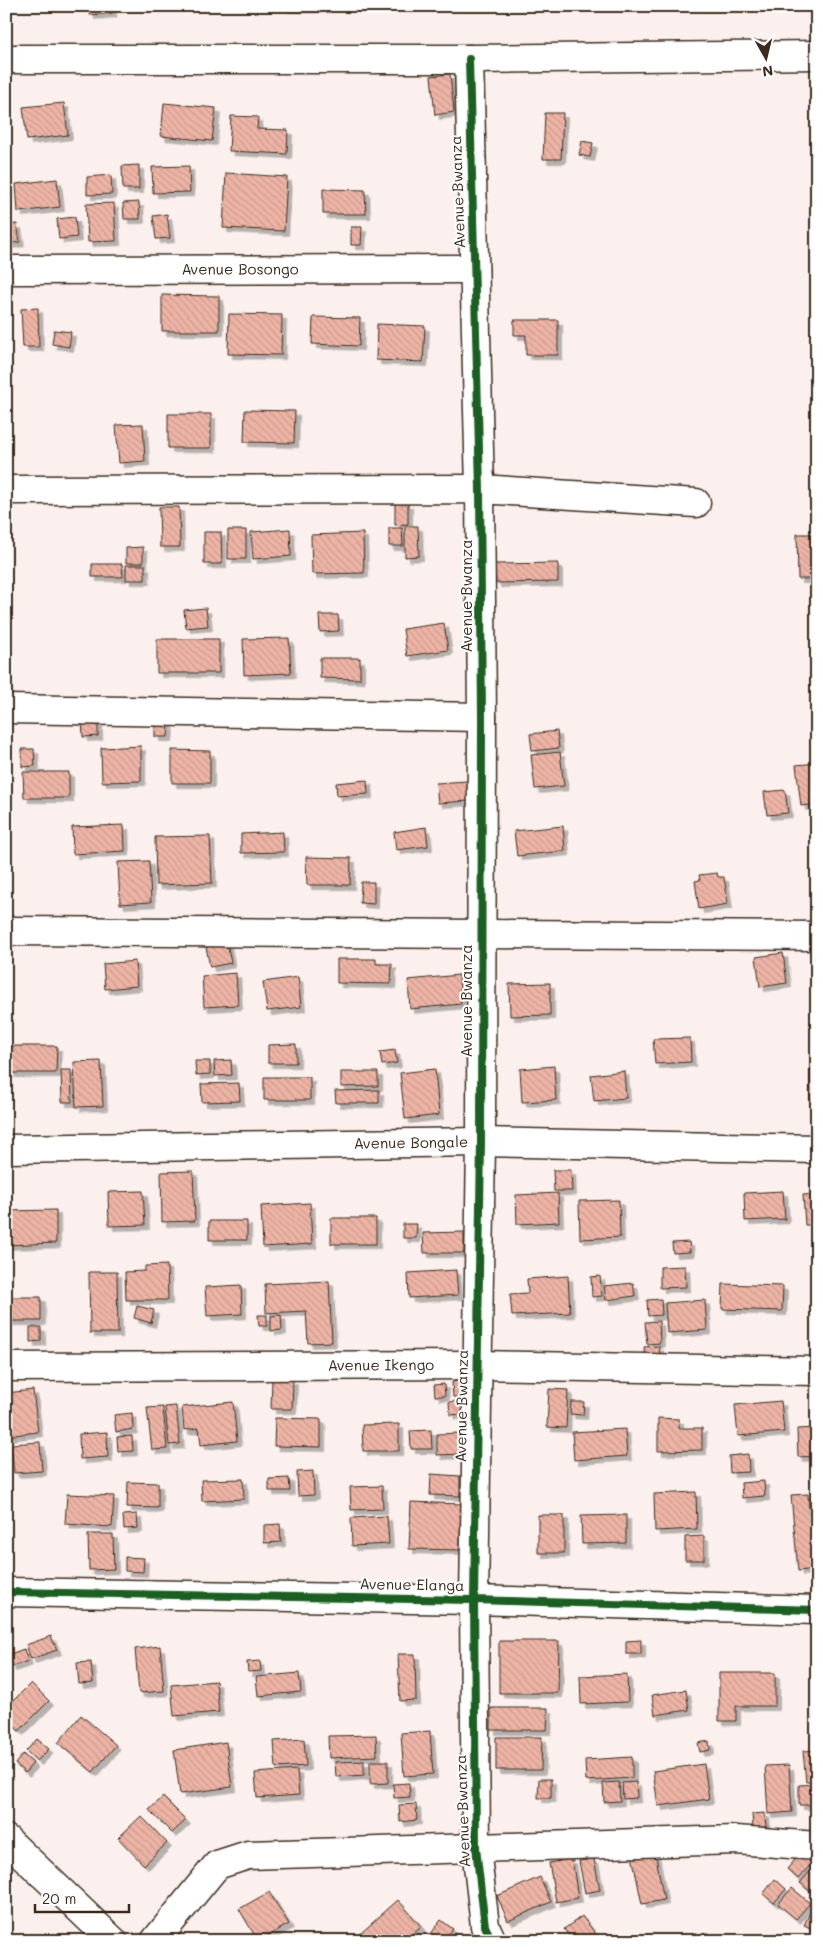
<svg xmlns="http://www.w3.org/2000/svg" width="823" height="1947" font-family="Mali,sans-serif">
  <style>
    .building { fill: url(#building-back-hatch); stroke: #3b2a1e; filter: url(#shadow) }
    .lines { fill: none; stroke-linecap: round; stroke-linejoin: round }
    .minor-casing { stroke: #3b2a1e; stroke-width: 31 }
    .tertiary-casing { stroke: #3b2a1e; stroke-width: 31 }
    .minor { stroke: #fff; stroke-width: 28 }
    .tertiary { stroke: #fff; stroke-width: 28 }
    .cycleway-casing { stroke: #fff; stroke-width: 11 }
    .cycleway { stroke: #1b5e20; stroke-width: 8 }
    .labels { text-anchor: middle; stroke-width: 4; stroke-linejoin: round; paint-order: stroke }
    .street-label { font-size: 15px; fill: #3b2a1e; stroke: #fff }
  </style>
  <defs>
    <pattern id="building-back-hatch" width="6" height="6" patternUnits="userSpaceOnUse" patternTransform="scale(1.25)"><rect width="6" height="6" fill="#edb4a6"/><path d="M-1 5l2 2M0 0l6 6M5-1l2 2" fill="none" stroke="#cc9b8e"/></pattern>
    <filter id="shadow"><feDropShadow dx="4.5" dy="4.5" stdDeviation="0" flood-color="#0004"/></filter>
  </defs>
  <rect width="100%" height="100%" fill="#fbf0ed"/>
  <filter id="ink" filterUnits="userSpaceOnUse"><feTurbulence type="fractalNoise" baseFrequency=".02" numOctaves="2"/><feDisplacementMap in="SourceGraphic" scale="10" xChannelSelector="R" yChannelSelector="G"/><feConvolveMatrix kernelMatrix="1 2 1 2 8 2 1 2 1" color-interpolation-filters="sRGB"/></filter>
  <g filter="url(#ink)">
    <path class="building" d="M89 6H112V13L90 15Z
      M284 6H325V8H284Z
      M450 74 454 112 435 115 431 76Z
      M64 103 68 135 27 140 23 107Z
      M164 103 216 108 212 141 161 136Z
      M545 113H563L561 159H543Z
      M231 116 258 117 257 129 288 130 287 154 229 151Z
      M582 141 593 143 590 157 579 155Z
      M139 165V189H123L122 166Z
      M189 166 190 192 153 193 152 167Z
      M226 173 287 177 284 231 223 228Z
      M111 175 112 194 87 195V177Z
      M57 179 60 207 18 212 16 184Z
      M323 189 365 190 366 214H323Z
      M139 202 140 219H124L123 203Z
      M114 203 116 241 88 242 86 204Z
      M167 214 170 238 156 239 153 216Z
      M75 217 77 237 59 239 57 219Z
      M17 224 20 242 7 244 6 225Z
      M351 227H362L361 245H351Z
      M162 295 219 296V331H162Z
      M38 308 39 347H23L21 309Z
      M229 314 282 315 281 355 228 354Z
      M313 317 360 318 359 346 312 344Z
      M514 320H558V355H526V335H514Z
      M377 324 425 326 423 362 376 360Z
      M54 330 71 332 69 347 52 344Z
      M245 410 295 411 294 443 244 442Z
      M168 414H211V448H168Z
      M143 424 145 461 119 463 116 425Z
      M395 503H408V524L395 525Z
      M159 507H179L180 547H160Z
      M405 526H418L419 556 405 557Z
      M389 528H402L403 546H389Z
      M290 529 291 556 253 559 251 532Z
      M228 530H246V559H228Z
      M204 532H221L222 564H204Z
      M363 533 364 573 312 574 311 535Z
      M797 534H817V579H798Z
      M143 547V563H126V548Z
      M558 563V582L496 583 495 564Z
      M92 564H122L123 577H92Z
      M126 565H145V580H126Z
      M206 608 208 626 186 628 184 610Z
      M319 615H338L339 631 320 632Z
      M444 623 448 650 407 656 403 629Z
      M289 638 291 673 244 675 243 639Z
      M157 639H219V673H157Z
      M320 658H360V679L320 678Z
      M82 720H98V736L83 737Z
      M155 721H169L168 737H155Z
      M557 731 559 748 532 751 530 734Z
      M141 746V781L102 782 101 748Z
      M22 749H34L35 766 22 767Z
      M172 750 210 751V783H172Z
      M560 752 564 786 535 789 531 755Z
      M817 763V804L801 806 796 765Z
      M23 772H69V798H24Z
      M367 780 368 794 337 796 336 783Z
      M467 781 469 801 438 803 436 783Z
      M785 790 788 813 767 815 764 792Z
      M124 825 125 851 73 854 72 827Z
      M563 826 565 851 517 856 514 831Z
      M426 827 428 846 396 850 394 832Z
      M283 832 284 852 241 853V834Z
      M210 836 212 883 156 885 155 837Z
      M306 857 351 858 350 885H307Z
      M149 861 151 902 120 904 118 862Z
      M717 873 718 877H724L728 904 699 909 695 881 700 880 699 875Z
      M361 882H374V904L360 903Z
      M227 943 231 963 210 967 206 947Z
      M783 953 787 983 760 987 756 957Z
      M337 959H376V964H392L391 984 337 983Z
      M135 961 137 986 105 989 103 964Z
      M236 973 238 1005 204 1007 202 976Z
      M459 975 461 1004 410 1009 408 980Z
      M298 977 301 1007 267 1011 263 982Z
      M550 983V1015L510 1016 509 984Z
      M690 1038 691 1062 655 1064 653 1039Z
      M296 1044V1063H268V1045Z
      M11 1046H57L56 1073H10Z
      M395 1050 397 1063 382 1065 380 1052Z
      M231 1060 232 1075 215 1076 214 1061Z
      M101 1061 103 1106 76 1107 74 1062Z
      M195 1061H210V1074L196 1075Z
      M554 1066 556 1100 522 1102 520 1069Z
      M435 1069 439 1115 405 1119 400 1073Z
      M810 1069H817V1100H810Z
      M61 1070H71L72 1102H62Z
      M624 1071 626 1098 594 1101 591 1075Z
      M341 1072H378V1086L341 1087Z
      M264 1077H310V1100H264Z
      M239 1083 240 1101 202 1102 201 1084Z
      M379 1090V1103H336L335 1091Z
      M553 1170H571L572 1191H554Z
      M193 1171 195 1221 162 1222 161 1172Z
      M143 1191 145 1225 109 1226 108 1192Z
      M783 1191 785 1219 745 1221 744 1193Z
      M558 1193 559 1222 517 1224 516 1195Z
      M817 1194V1225H805L803 1195Z
      M619 1200 620 1237 580 1239 579 1201Z
      M310 1203 312 1244 263 1247 261 1206Z
      M56 1210V1243L6 1245V1211Z
      M331 1218H376V1244H331Z
      M209 1221H247V1240H209Z
      M403 1224H417L416 1238H403Z
      M464 1232V1253H424L423 1233Z
      M689 1242 690 1252 673 1253 672 1243Z
      M167 1265 168 1300H126L125 1272 145 1271V1266Z
      M685 1266 686 1287 660 1288V1267Z
      M456 1270 458 1295 409 1298 408 1273Z
      M89 1272H117L118 1333H90Z
      M568 1276 570 1313 512 1316 510 1294 528 1293 527 1279Z
      M600 1276 602 1296 592 1297 591 1277Z
      M329 1281 332 1342 308 1343 306 1311 266 1313 265 1284Z
      M633 1283 635 1296 606 1300 604 1286Z
      M723 1284 783 1286 782 1311 722 1309Z
      M241 1285 242 1314 207 1316 205 1287Z
      M6 1297H41V1321H6Z
      M661 1299 662 1315 648 1316 647 1300Z
      M705 1300 707 1330 667 1333 665 1303Z
      M137 1306 154 1310 151 1323 134 1318Z
      M258 1315H267V1326H259Z
      M281 1315 282 1330 271 1331V1316Z
      M659 1321 660 1343 647 1344 645 1322Z
      M30 1327H41V1341L30 1342Z
      M659 1346 660 1358 645 1359 644 1347Z
      M272 1380H293L292 1409H271Z
      M464 1380 465 1397H453L452 1382Z
      M444 1384 445 1396H435L434 1385Z
      M549 1389 568 1390 566 1428 547 1427Z
      M33 1390 38 1432 6 1436V1393Z
      M463 1400 464 1414 450 1415 449 1402Z
      M781 1401 784 1432 738 1436 735 1405Z
      M233 1402 237 1441 201 1445 199 1428 184 1430 182 1407Z
      M571 1402H584L583 1415 570 1414Z
      M176 1406 180 1444 169 1445 165 1407Z
      M163 1407 167 1449 152 1450 147 1408Z
      M132 1413 133 1429 116 1432 114 1415Z
      M275 1418 321 1419V1447L274 1446Z
      M658 1418 679 1419V1428H702V1450L658 1451Z
      M399 1424V1451H363L362 1425Z
      M817 1428V1456L798 1457 797 1429Z
      M625 1429 627 1456 574 1460 572 1432Z
      M431 1430 432 1449H411L410 1431Z
      M107 1432 108 1457 80 1459 79 1434Z
      M461 1433 462 1454 437 1455V1434Z
      M132 1436 133 1451 118 1452 117 1437Z
      M40 1442 42 1471 14 1473 11 1444Z
      M748 1454 749 1472 730 1473 729 1456Z
      M313 1471 314 1495 298 1496 297 1472Z
      M431 1474 460 1476V1496L430 1495Z
      M289 1478 290 1491H269V1479Z
      M243 1479 244 1499 202 1501 201 1480Z
      M764 1481 765 1496 742 1498 741 1483Z
      M128 1482 158 1483V1508L127 1507Z
      M382 1486 383 1509 351 1510 350 1487Z
      M696 1492 697 1529 655 1531 654 1494Z
      M67 1494 114 1496 112 1527 65 1524Z
      M808 1494 810 1524 817 1523V1569L798 1571 791 1495Z
      M411 1502 461 1504 460 1550 409 1549Z
      M137 1514 138 1528 124 1529 123 1515Z
      M538 1515H564V1553H538Z
      M626 1515V1543L582 1544 581 1516Z
      M387 1516 389 1544 352 1546 351 1518Z
      M280 1524 281 1542 264 1543V1525Z
      M88 1534H113L114 1569 89 1570Z
      M704 1536V1560H685V1537Z
      M125 1557 144 1558 143 1572 125 1571Z
      M51 1636 57 1650 31 1659 26 1645Z
      M641 1640V1654H626V1641Z
      M499 1641H559L558 1693H499Z
      M160 1646 164 1691 139 1693 135 1649Z
      M24 1649 28 1661 11 1667 7 1655Z
      M398 1654H415L416 1700 400 1701Z
      M260 1661 261 1671 248 1672 247 1662Z
      M91 1662 93 1683 79 1684 77 1663Z
      M299 1673 301 1692 258 1696 256 1677Z
      M719 1673H775V1706H736V1721H719Z
      M627 1674 628 1702 581 1704 580 1676Z
      M216 1681 219 1712 174 1716 171 1685Z
      M31 1683 49 1701 19 1731 6 1719V1708Z
      M814 1688H817V1718H814Z
      M686 1690 689 1710 655 1715 652 1695Z
      M491 1708H548L547 1730H491Z
      M81 1715 116 1745 93 1772 58 1743Z
      M430 1731 433 1774 404 1776 401 1733Z
      M376 1735 377 1756 329 1758 328 1736Z
      M496 1737H542L541 1770H496Z
      M37 1739 49 1749 37 1761 26 1751Z
      M304 1739 306 1766 276 1768 274 1741Z
      M709 1741 710 1750 700 1752 698 1743Z
      M226 1742 232 1787 180 1794 174 1750Z
      M817 1750V1781L806 1782 803 1751Z
      M23 1754 33 1763 25 1773 15 1764Z
      M632 1757V1778L586 1781 585 1760Z
      M364 1761V1775L336 1777 335 1762Z
      M370 1761H388V1783L370 1784Z
      M704 1764 709 1799 658 1806 653 1771Z
      M789 1765 792 1812 768 1814 765 1766Z
      M297 1770 299 1795 257 1798 255 1773Z
      M539 1779H551V1798H538Z
      M619 1782 620 1801 604 1802 603 1783Z
      M636 1782 637 1798 623 1799 622 1783Z
      M409 1783 410 1797 394 1798 393 1784Z
      M817 1784V1805H799V1785Z
      M163 1797 186 1820 172 1833 149 1810Z
      M416 1804 417 1820 400 1822 399 1805Z
      M765 1813 766 1827 753 1828 752 1814Z
      M141 1816 167 1843 144 1865 118 1838Z
      M655 1852 664 1900 642 1904 632 1856Z
      M801 1853 812 1863 798 1879 787 1869Z
      M572 1859 578 1898 556 1902 549 1863Z
      M594 1859 600 1890 585 1893 579 1861Z
      M817 1863V1889L813 1894 800 1883Z
      M540 1877 551 1902 508 1921 497 1896Z
      M775 1879 786 1889 774 1903 763 1894Z
      M792 1888 810 1903 796 1919 778 1904Z
      M269 1892 289 1924 258 1941 239 1909Z
      M817 1898V1931L804 1925Z
      M398 1900 421 1926 404 1941H352Z
      M582 1916 601 1941H573L564 1929Z
      M441 1920 453 1929 443 1941H431L428 1938Z"/>
    <g class="lines">
      <g class="minor-casing">
        <g id="minor">
          <path d="M6 59H469L817 55"/>
          <path d="M469 59 480 489 482 717 481 1142 474 1600 476 1848 485 1926 492 1941"/>
          <path id="s1" d="M6 270 474 269"/>
          <path d="M6 490 480 489 696 503"/>
          <path d="M6 709 482 717"/>
          <path d="M6 931 817 936"/>
          <path id="s2" d="M6 1149 481 1142 817 1149"/>
          <path id="s3" d="M6 1367 476 1365 817 1371"/>
          <path d="M6 1592 474 1600 817 1610"/>
          <path d="M155 1941 217 1865 248 1855 736 1840 817 1846"/>
        </g>
      </g>
      <g class="tertiary-casing">
        <path id="tertiary" d="M6 1839 113 1941"/>
      </g>
      <use href="#minor" class="minor"/>
      <use href="#tertiary" class="tertiary"/>
      <g class="cycleway-casing">
        <path id="cycleway" d="M469 59 480 489 482 717 481 1142 474 1600 476 1848 485 1926 492 1941
          M6 1592 474 1600 817 1610"/>
      </g>
      <use href="#cycleway" class="cycleway"/>
    </g>
  </g>
  <g class="labels">
    <g class="street-label">
      <text transform="translate(458 192) rotate(-92)" y="5">Avenue Bwanza</text>
      <text dy="5" stroke="none"><textPath href="#s1" startOffset="234">Avenue Bosongo</textPath></text>
      <text transform="translate(467 596) rotate(-90)" y="5">Avenue Bwanza</text>
      <text transform="translate(467 1001) rotate(-90)" y="5">Avenue Bwanza</text>
      <text dy="5" stroke="none"><textPath href="#s2" startOffset="405">Avenue Bongale</textPath></text>
      <text dy="5" stroke="none"><textPath href="#s3" startOffset="375">Avenue Ikengo</textPath></text>
      <text transform="translate(462 1406) rotate(-89)" y="5">Avenue Bwanza</text>
      <text transform="translate(412 1585) rotate(1)" y="5">Avenue Elanga</text>
      <text transform="translate(463 1811) rotate(-92)" y="5">Avenue Bwanza</text>
    </g>
  </g>
  <rect width="823" height="1947" fill="none" stroke="#fff" stroke-width="25"/>
  <rect x="12" y="12" width="798" height="1922" fill="none" stroke="#3b2a1e" stroke-width="2" filter="url(#ink)"/>
  <g transform="translate(766 58) rotate(172)" stroke="#ffffff" stroke-width="4" paint-order="stroke">
  <path d="M0-4L9 19L0 12L-9 19Z" fill="#3b2a1e"/>
  <text y="-8" font-size="14" font-weight="bold" text-anchor="middle" fill="#3b2a1e">N</text>
  </g>
  <path d="M35 1904v8h94v-8" fill="none" stroke="#3b2a1e" stroke-width="2.5"/>
  <text x="42" y="1904" font-size="15" fill="#3b2a1e" stroke="#ffffff" stroke-width="4" paint-order="stroke">20 m</text>
</svg>
